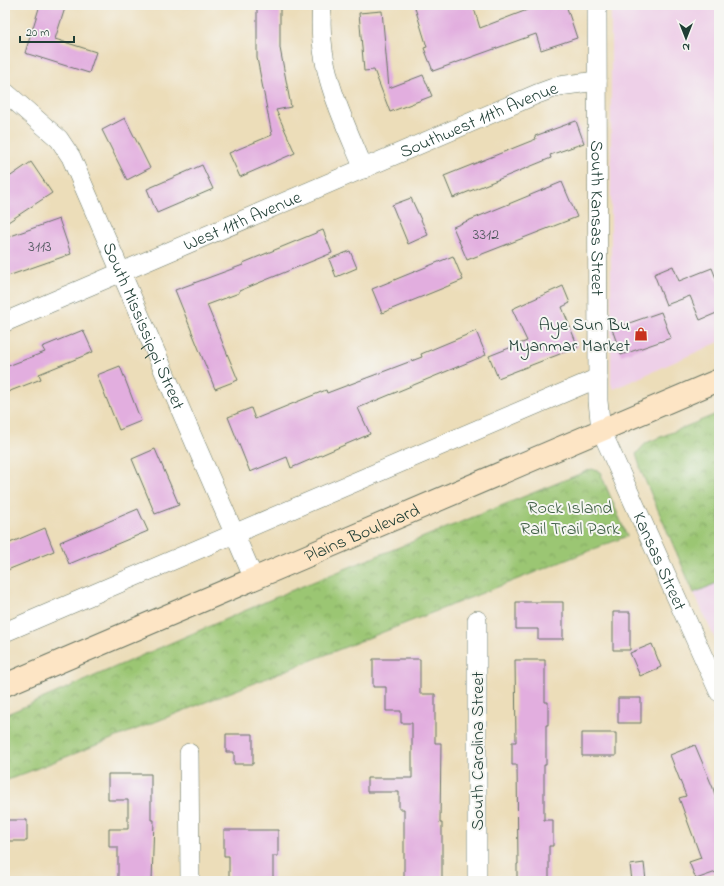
<svg xmlns="http://www.w3.org/2000/svg" width="724" height="886" font-family="'Indie Flower',sans-serif">
  <style>
    .built { fill: #eed0e8 }
    .park { fill: url(#park-crowns); stroke: #5d8254 }
    .building { fill: #e2aedf }
    .lines { fill: none; stroke-linecap: round; stroke-linejoin: round }
    .minor-casing { stroke: #677563; stroke-width: 20 }
    .secondary-casing { stroke: #677563; stroke-width: 24 }
    .minor { stroke: #fff; stroke-width: 19 }
    .secondary { stroke: #fde5c5; stroke-width: 22 }
    .labels { text-anchor: middle; stroke-width: 4; stroke-linejoin: round; paint-order: stroke }
    .number-label { font-size: 16px; fill: #50595f }
    .street-label { font-size: 18px; fill: #1f3d34; stroke: #f6f6f2 }
    .poi-label { font-size: 18px; fill: #1f3d34; stroke: #f6f6f2; text-anchor: end }
    .park-label { font-size: 18px; fill: #3e5f44; stroke: #f6f6f2 }
  </style>
  <defs>
    <pattern id="park-crowns" width="20" height="18" patternUnits="userSpaceOnUse"><rect width="20" height="18" fill="#9bc673"/><path d="M2 6a3 3 0 1 1 6 0M12 15a3 3 0 1 1 6 0" fill="none" stroke="#7ea25f"/></pattern>
  </defs>
  <rect width="100%" height="100%" fill="#f6f6f2"/>
  <filter id="ink" filterUnits="userSpaceOnUse"><feTurbulence type="fractalNoise" baseFrequency=".025" numOctaves="2"/><feDisplacementMap in="SourceGraphic" scale="8" xChannelSelector="R" yChannelSelector="G"/><feConvolveMatrix kernelMatrix="1 2 1 2 8 2 1 2 1" color-interpolation-filters="sRGB"/></filter>
  <filter id="wash" filterUnits="userSpaceOnUse"><feTurbulence type="fractalNoise" baseFrequency=".012" numOctaves="4" result="noise"/><feDisplacementMap in="SourceGraphic" scale="16" xChannelSelector="R" yChannelSelector="G"/><feGaussianBlur stdDeviation="0.9" result="paint"/><feColorMatrix in="noise" values="0 0 0 0 0 0 0 0 0 0 0 0 0 0 0 0 0 1.4 0 .05"/><feComposite in="paint" operator="in"/></filter>
  <g filter="url(#wash)">
    <rect width="100%" height="100%" fill="#ecddb9"/>
    <path class="built" d="M611 5H719V342L614 389 611 384Z
      M719 582V648L694 593Z"/>
    <path class="park" d="M719 413V582L694 593 642 473 636 454 646 443Z
      M592 469 600 472 627 536 5 781V715L288 592Z"/>
    <g id="blocks">
      <path class="building" d="M40 5H66L55 39 96 52 89 73 25 53Z
        M257 5H280V48L291 107 276 110 295 153 240 177 229 153 272 135 257 58Z
        M424 5H473L480 28 527 10 526 5H566L577 38 541 50 536 34 433 71 424 48 427 47 415 8Z
        M382 11 389 88 423 75 432 96 390 112 374 70 364 71 359 13Z
        M125 118 150 168 127 180 102 130Z
        M576 121 584 143 550 155 551 158 453 198 444 176 536 139 535 136Z
        M31 162 52 193 5 224V180Z
        M202 165 213 189 157 213 147 189Z
        M562 182 577 217 467 260 453 227Z
        M411 198 428 235 408 244 392 205Z
        M59 219 71 254 5 277V238Z
        M323 230 332 253 239 291V293L207 305 238 380 215 389 175 290 243 265V263Z
        M350 251 357 268 336 277 329 259Z
        M453 256 463 280 382 313 372 289Z
        M673 266 679 281 712 268 719 286V312L700 320 690 296 666 305 654 274Z
        M563 286 570 303 562 307 578 347 498 378 489 356 527 341 512 309Z
        M661 312 671 338 621 355 612 329Z
        M83 330 93 352 39 374 41 379 5 393V367L45 352 42 347Z
        M476 331 486 355 358 408 370 434 291 468 287 457 250 472 228 417 251 408 255 419 326 390 327 393 422 357 421 354Z
        M120 366 141 421 119 430 97 375Z
        M155 449 179 505 155 514 132 459Z
        M138 509 148 531 69 564 60 542Z
        M45 528 54 551 5 571V545Z
        M516 602H563V639H538V629H516Z
        M613 612H630V650H613Z
        M652 644 661 667 640 676 630 653Z
        M373 659H420V694H435V743H441L440 823H442V881H404V809H399V792H367V778H412V723H401V711H386V687H373Z
        M515 660H545V702H548V725H546V765H544V820H553V846H549V881H517V864H518L517 765H512V742H516Z
        M618 698H641V723H618Z
        M582 733H616V756H582Z
        M226 734H253V764H234V752H226Z
        M695 745 713 788 719 809V871L696 879 689 862 701 858 679 798 686 796 670 755Z
        M108 774H151V820H154L152 881H118V847H109V829H128V800H108Z
        M5 820H27V841H5Z
        M224 830H278V856H273V881H229V856H224Z
        M644 863 646 881H632L630 865Z"/>
    </g>
  </g>
  <g filter="url(#ink)">
    <use href="#blocks" fill-opacity="0" stroke="#677563" stroke-width="1"/>
    <g class="lines">
      <g class="minor-casing">
        <g id="minor">
          <path d="M322 5C316 67 341 114 364 169"/>
          <path id="s1" d="M597 5 598 401 601 430 719 692"/>
          <path id="s2" d="M5 92 59 139 71 157 254 579"/>
          <path id="s3" d="M5 322 537 94 559 86 597 81"/>
          <path d="M477 620V881"/>
          <path d="M5 632 598 378"/>
          <path d="M189 753 190 881"/>
        </g>
      </g>
      <g class="secondary-casing">
        <g id="secondary">
          <path id="s4" d="M5 685 719 380"/>
        </g>
      </g>
      <use href="#minor" class="minor"/>
      <use href="#secondary" class="secondary"/>
    </g>
  </g>
  <defs>
    <g id="shop-bare" transform="scale(1.08)"><path d="M-5-2.5h2.3a2.7 3.5 0 0 1 5.4 0H5L5.5 6h-11ZM-1.5-2.5h3a1.5 2.3 0 0 0-3 0Z" fill="#c8321e" stroke="#f6f6f2" stroke-width="2.5" paint-order="stroke"/></g>
  </defs>
  <g fill-rule="evenodd">
    <use href="#shop-bare" x="641" y="334"/>
  </g>
  <g class="labels">
    <g class="number-label">
      <text x="486" y="239">3312</text>
      <text x="40" y="251">3113</text>
    </g>
    <g class="street-label">
      <text dy="6" stroke="none"><textPath href="#s3" startOffset="515">Southwest 11th Avenue</textPath></text>
      <text dy="6" stroke="none"><textPath href="#s1" startOffset="213">South Kansas Street</textPath></text>
      <text dy="6" stroke="none"><textPath href="#s3" startOffset="258">West 11th Avenue</textPath></text>
      <text dy="6" stroke="none"><textPath href="#s2" startOffset="277">South Mississippi Street</textPath></text>
      <text dy="6" stroke="none"><textPath href="#s4" startOffset="388">Plains Boulevard</textPath></text>
      <text dy="6" stroke="none"><textPath href="#s1" startOffset="569">Kansas Street</textPath></text>
      <text transform="translate(477 751) rotate(-90)" y="6">South Carolina Street</text>
    </g>
    <g class="poi-label">
      <text x="630" y="330">Aye Sun Bu<tspan x="630" dy="21">Myanmar Market</tspan></text>
    </g>
    <g class="park-label">
      <text x="570" y="513">Rock Island<tspan x="570" dy="21">Rail Trail Park</tspan></text>
    </g>
  </g>
  <rect width="724" height="886" fill="none" stroke="#f6f6f2" stroke-width="20"/>
  <g transform="translate(686 38) rotate(180)" stroke="#f6f6f2" stroke-width="3" paint-order="stroke">
  <path d="M0-3L7 15L0 10L-7 15Z" fill="#1f3d34"/>
  <text y="-6" font-size="11" font-weight="bold" text-anchor="middle" fill="#1f3d34">N</text>
  </g>
  <path d="M20 36v6h54v-6" fill="none" stroke="#1f3d34" stroke-width="2"/>
  <text x="26" y="36" font-size="12" fill="#1f3d34" stroke="#f6f6f2" stroke-width="3" paint-order="stroke">20 m</text>
</svg>
